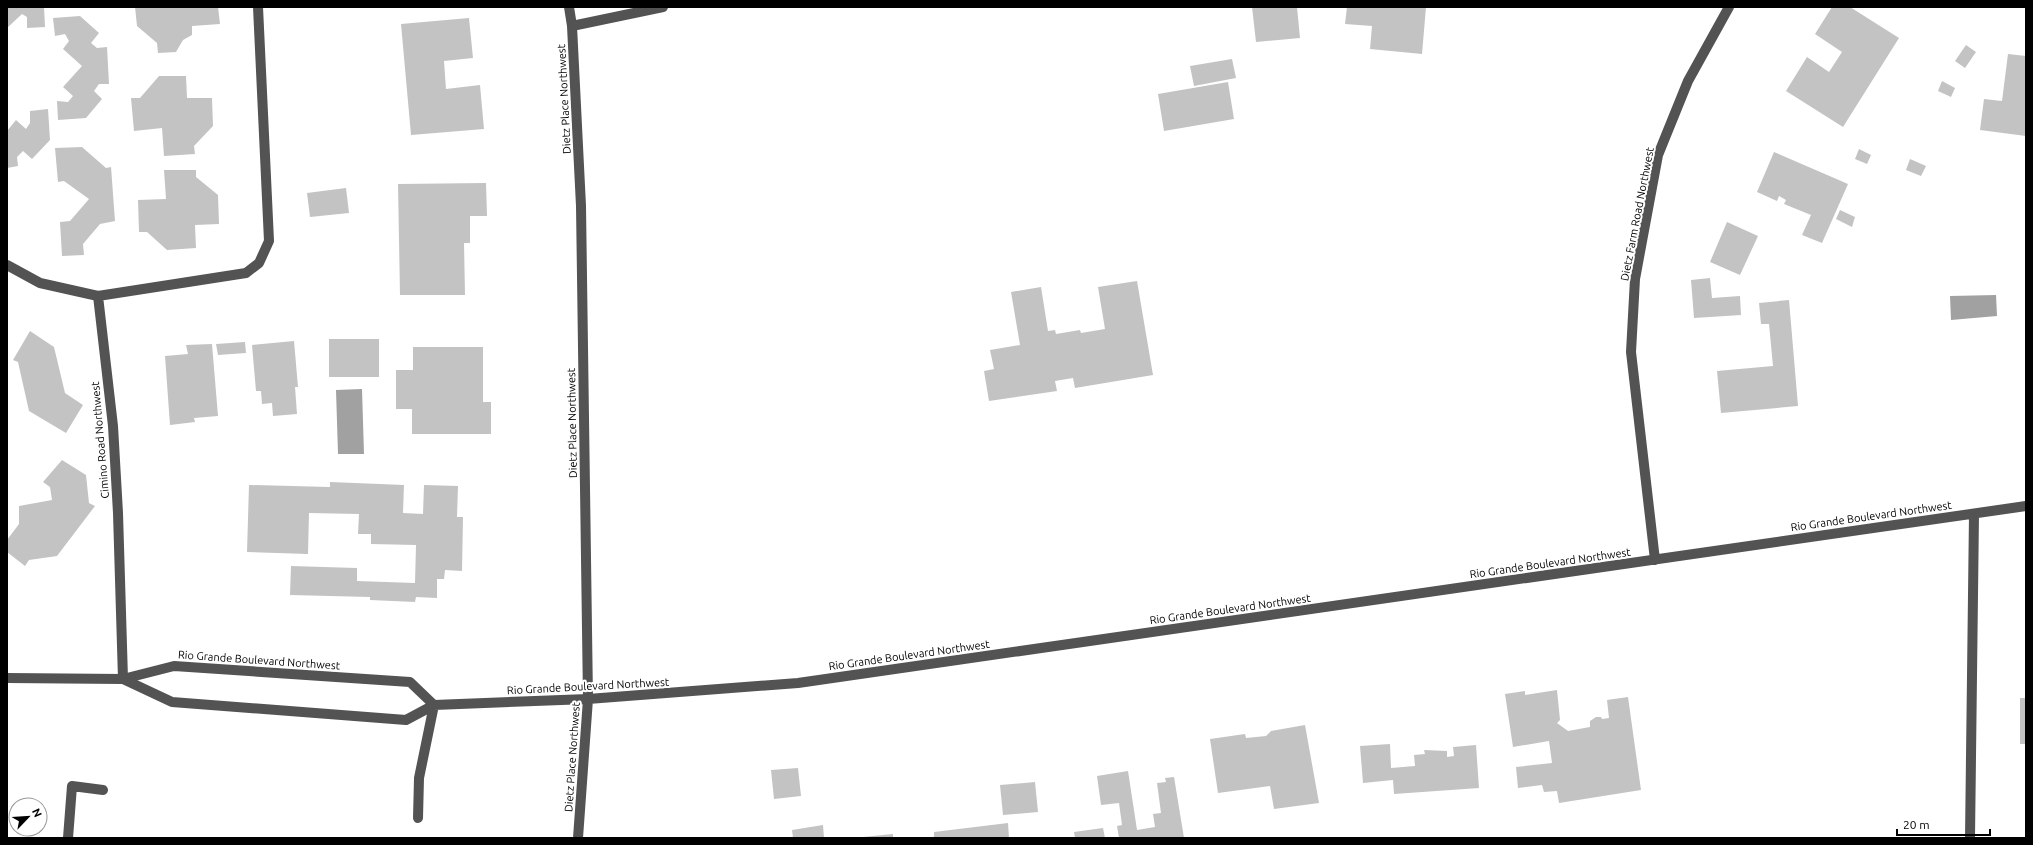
<svg xmlns="http://www.w3.org/2000/svg" width="2033" height="845" font-family="Ubuntu,sans-serif">
  <style>
    .water { fill: #a1a1a1 }
    .building { fill: #c3c3c3 }
    .lines { fill: none; stroke-linecap: round; stroke-linejoin: round }
    .minor { stroke: #535353; stroke-width: 10 }
    .labels { text-anchor: middle; stroke-width: 4; stroke-linejoin: round; paint-order: stroke }
    .street-label { font-size: 11px; fill: #000; stroke: #fff }
  </style>
  <rect width="100%" height="100%" fill="#fff"/>
  <path class="water" d="M1996 295 1997 316 1951 320 1950 296Z
    M362 389 364 454H338L336 390Z"/>
  <path class="building" d="M7 7H44L45 27 27 28V17L22 14 7 28Z
    M135 7H218L220 24 192 26V35L183 40 176 52 158 53 157 43 137 26Z
    M1252 7H1297L1300 38 1256 42Z
    M1347 7H1426L1422 54 1370 49 1372 26 1345 24Z
    M1832 7H1850L1899 38 1843 127 1786 91 1807 57 1829 72 1842 52 1815 34Z
    M80 16 99 33 91 43 97 48 107 47 109 84H99L94 91 102 99 86 118 58 120 57 101 68 102 73 96 63 87 82 66 63 49 69 41 65 34 55 36 53 18Z
    M469 18 473 58 444 61 446 89 480 85 484 129 411 135 401 24Z
    M1966 45 1976 52 1965 68 1955 61Z
    M2008 54 2026 56V136L1980 130 1984 99 2002 101Z
    M1232 59 1236 78 1194 86 1190 66Z
    M159 76H186L187 98H212L213 126 194 146 195 154 164 156 162 128 134 131 131 98H140Z
    M1942 81 1955 88 1951 97 1938 91Z
    M1228 82 1234 119 1164 131 1158 94Z
    M48 109 50 140 32 159 23 151 17 157 18 166 7 168V131L16 120 26 129 30 123V111Z
    M82 147 106 168 111 167 115 221 100 224 83 244 84 255 62 256 60 222 70 221 89 199 64 181 58 182 55 148Z
    M1859 149 1871 155 1867 164 1855 159Z
    M1774 152 1848 184 1822 243 1802 235 1811 215 1784 204 1786 200 1779 196 1777 201 1757 192Z
    M1910 159 1926 166 1921 176 1906 170Z
    M164 170H196V177L218 195 219 224 195 225 196 248 167 250 147 232H139L138 200 166 199Z
    M486 183 487 216H470V243H464L465 295H400L398 184Z
    M346 188 349 213 310 217 307 193Z
    M1840 210 1855 217 1852 227 1836 219Z
    M1727 222 1758 236 1740 275 1710 262Z
    M1710 278 1712 298 1740 296 1741 315 1694 318 1691 280Z
    M1137 281 1153 375 1075 388 1073 378 1055 381 1057 391 989 401 984 371 994 369 990 350 1020 345 1011 292 1041 287 1048 331 1055 330 1056 334 1080 330 1081 333 1105 329 1098 287Z
    M1789 300 1798 406 1721 413 1717 371 1773 366 1769 324H1761L1759 303Z
    M30 331 54 347 65 393 83 405 66 433 29 411 18 362 13 360Z
    M329 339H379V377H329Z
    M294 341 298 387H295L297 414 273 416 272 403 262 404 261 391H256L252 345Z
    M245 342 246 353 218 355 216 344Z
    M212 344 218 416 194 418 195 422 170 425 165 356 188 354 186 345Z
    M413 347H483V402H491V434H412V409H396V370H413Z
    M62 460 86 475 89 503 95 506 57 556 29 560 25 566 7 552V540L19 524V506L52 500 50 487 43 482Z
    M330 482 404 485 403 513 423 514 424 485 458 486 457 517H463L462 571 445 570 444 579H437V598L416 597 415 602 370 600V597L290 595 291 566 357 568V581L415 583 416 545 371 544V534H358L359 514 309 513 308 554 247 552 249 485 330 487Z
    M1557 690 1560 720 1557 723 1568 731 1590 727V721L1596 717H1601L1602 719 1609 718 1607 700 1628 697 1641 790 1559 803 1557 791 1544 792 1542 785 1518 788 1516 767 1552 763 1549 741 1513 747 1505 694 1525 691V695Z
    M2020 698H2026V744H2020Z
    M1305 725 1319 803 1274 809 1270 786 1218 793 1210 739 1245 734 1246 738 1266 736 1271 731Z
    M1390 744 1391 768 1415 766 1414 755 1425 754 1424 750 1447 751V757L1454 756 1453 747 1476 745 1479 788 1394 794 1393 780 1363 783 1360 746Z
    M798 768 801 796 774 799 771 770Z
    M1128 771 1137 830 1155 827 1153 814 1161 813 1157 783 1166 782 1165 778 1174 777 1184 838H1119L1117 826 1122 825 1119 803 1101 805 1097 776Z
    M1035 782 1038 812 1003 815 1000 785Z
    M1008 823 1009 838H934V832Z
    M823 825 824 838H793L792 830Z
    M1103 828 1105 838H1075L1074 832Z
    M893 834V838H863V837Z"/>
  <g class="lines">
    <path class="minor" d="M569 7 572 26 581 206 588 699 578 838
      M572 26 663 7
      M7 265 40 283 98 296 113 426 118 513 123 679
      M98 296 246 273 259 263 269 241 258 7
      M1655 560 1631 352 1635 279 1658 155 1688 81 1729 7
      M7 678 123 679 174 666 410 682 434 705
      M123 679 172 702 406 720 434 705 588 699 798 683 2026 506
      M418 818 419 778 434 705
      M68 838 72 786 103 790
      M1970 838 1974 514"/>
  </g>
  <g class="labels">
    <g class="street-label">
      <text transform="translate(564 99) rotate(-93)" y="4">Dietz Place Northwest</text>
      <text transform="translate(1637 214) rotate(-79)" y="4">Dietz Farm Road Northwest</text>
      <text transform="translate(572 423) rotate(-91)" y="4">Dietz Place Northwest</text>
      <text transform="translate(100 440) rotate(-95)" y="4">Cimino Road Northwest</text>
      <text transform="translate(1871 516) rotate(-8)" y="4">Rio Grande Boulevard Northwest</text>
      <text transform="translate(1550 563) rotate(-8)" y="4">Rio Grande Boulevard Northwest</text>
      <text transform="translate(1230 609) rotate(-8)" y="4">Rio Grande Boulevard Northwest</text>
      <text transform="translate(909 655) rotate(-8)" y="4">Rio Grande Boulevard Northwest</text>
      <text transform="translate(259 660) rotate(4)" y="4">Rio Grande Boulevard Northwest</text>
      <text transform="translate(588 686) rotate(-3)" y="4">Rio Grande Boulevard Northwest</text>
      <text transform="translate(572 757) rotate(-86)" y="4">Dietz Place Northwest</text>
    </g>
  </g>
  <rect width="2033" height="845" fill="none" stroke="#000000" stroke-width="16"/>
  <g transform="translate(28 817) rotate(65)"><circle r="19" fill="#ffffff" stroke="#999999"/>
  <path d="M0-3L7 15L0 10L-7 15Z" fill="#000000"/>
  <text y="-6" font-size="11" font-weight="bold" text-anchor="middle" fill="#000000">N</text>
  </g>
  <path d="M1897 829v6h93v-6" fill="none" stroke="#000000" stroke-width="2"/>
  <text x="1903" y="829" font-size="12" fill="#000000" stroke="#ffffff" stroke-width="3" paint-order="stroke">20 m</text>
</svg>
